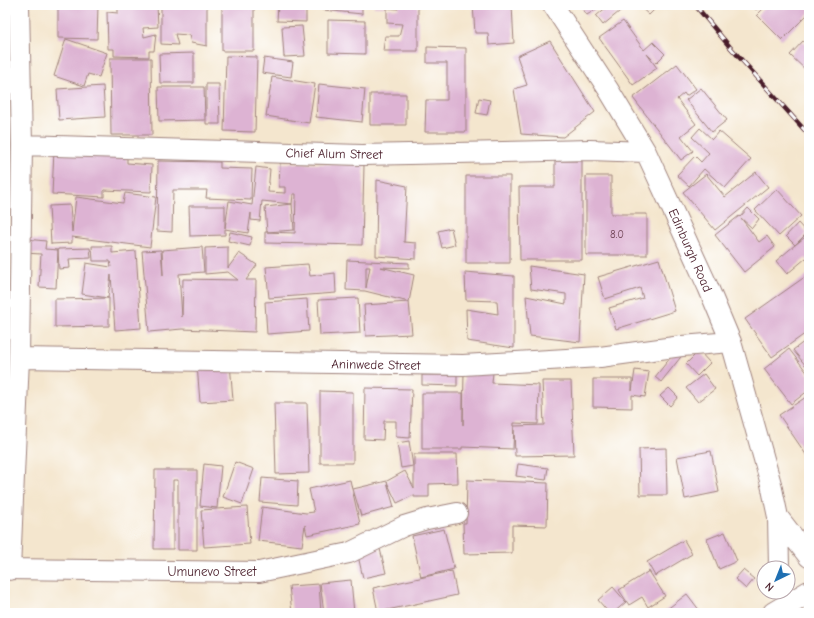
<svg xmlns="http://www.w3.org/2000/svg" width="814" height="618" font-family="'Comic Neue',sans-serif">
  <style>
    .building { fill: #ddb3d3; fill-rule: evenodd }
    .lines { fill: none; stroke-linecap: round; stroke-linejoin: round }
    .minor-casing { stroke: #9f827c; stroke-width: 22 }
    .primary-casing { stroke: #9f827c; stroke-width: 24 }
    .minor { stroke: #fff; stroke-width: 20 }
    .primary { stroke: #fff; stroke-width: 22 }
    .rail-casing { stroke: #4a1f2b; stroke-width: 4.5 }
    .rail { stroke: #fff; stroke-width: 3; stroke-dasharray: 9; stroke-linecap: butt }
    .labels { text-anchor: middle; stroke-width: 3; stroke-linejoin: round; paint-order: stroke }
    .number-label { font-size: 11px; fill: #6f4455 }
    .street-label { font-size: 13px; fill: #4a1f2b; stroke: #fff }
  </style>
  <rect width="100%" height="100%" fill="#fff"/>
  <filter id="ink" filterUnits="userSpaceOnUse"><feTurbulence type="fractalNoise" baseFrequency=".025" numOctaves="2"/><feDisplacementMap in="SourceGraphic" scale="8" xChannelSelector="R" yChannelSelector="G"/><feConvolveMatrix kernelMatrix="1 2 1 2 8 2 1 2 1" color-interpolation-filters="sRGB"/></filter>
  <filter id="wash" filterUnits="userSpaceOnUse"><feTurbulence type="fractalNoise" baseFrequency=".012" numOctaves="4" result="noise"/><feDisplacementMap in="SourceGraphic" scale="16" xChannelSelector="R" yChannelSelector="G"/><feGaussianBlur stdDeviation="0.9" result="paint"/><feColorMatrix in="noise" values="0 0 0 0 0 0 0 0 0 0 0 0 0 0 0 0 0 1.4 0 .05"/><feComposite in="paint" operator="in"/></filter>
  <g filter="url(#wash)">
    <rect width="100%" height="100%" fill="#f4e6ce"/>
    <g id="blocks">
      <path class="building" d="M58 5H98L97 39 58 38Z
        M118 5H157L158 27 143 28 144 37 156 34 154 51H149V57L114 56V49H108L107 12 118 13Z
        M161 5H207V46L191 43 189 35 175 34 178 45 161 44Z
        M222 5H254V51H222Z
        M278 5H306V22L277 21Z
        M323 5H362V14L323 10Z
        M374 5H385L384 7H374Z
        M399 5H418V51H383L385 36H399L402 24 387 23V8L398 9Z
        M473 5H512L514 43 489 45 488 33H475Z
        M580 5H602L587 15Z
        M609 5H623L625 7 603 25 596 16Z
        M638 5H659L649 15Z
        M751 5H761L756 10Z
        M767 5H809V13L782 40 757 15Z
        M328 20 365 21V54L328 53Z
        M623 21 644 50 653 42 665 54 656 63 647 54 657 68 633 85 599 38Z
        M302 26 305 56 284 57 282 27Z
        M66 39 107 53 99 77 88 74 84 86 54 76Z
        M550 41 595 112 563 137 521 134 514 89 527 85 517 56Z
        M803 41 809 47V73L790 55Z
        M427 47 466 48V132H425L426 100H447V63H427Z
        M194 53V83H160L159 54Z
        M226 56 257 57 255 132 224 131Z
        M110 58H151L152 135H111Z
        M264 58 293 62 291 77 262 73Z
        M677 64 696 89 686 96 684 93 677 99 696 124 681 136 693 151 681 160 633 98Z
        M272 77 315 84 309 123 266 116Z
        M206 84H219L220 124H206Z
        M319 84 365 89 362 122 316 117Z
        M103 86 105 117 59 120 57 89Z
        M158 87H204L205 120 159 121Z
        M701 88 727 120 712 132 686 100Z
        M370 94H406V125H370Z
        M479 98 490 100 487 115 476 113Z
        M700 128 712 139 719 131 751 159 725 188 704 169 689 186 677 175 695 156 701 162 709 153 692 137Z
        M54 150 127 154V163L152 165 151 192 104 190V197L52 194Z
        M158 161 220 162V168L252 169 251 200 206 198 207 190H173L172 232 157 231Z
        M555 161H582V260H520L519 187H555Z
        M280 163 364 165 362 245 265 243V232L295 233 296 194H293L292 204 262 201 260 221 251 220V213L248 233 225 229V235L190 236 189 206H225V228L229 201 252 205 256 167 270 169 268 192 285 193V187H279Z
        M756 172 768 187 715 230 683 192 706 174 725 197Z
        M466 176H510V263H466Z
        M586 176H611V214H647V255H586Z
        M377 180 407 186 404 242 416 243V259L376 256Z
        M777 189 801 216 779 236 755 210Z
        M125 193 156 197 150 247 72 237V243L51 244 49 206 70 205 72 232 76 197 123 203Z
        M292 204 294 230 267 232 265 207Z
        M748 208 759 219 752 228 741 218 759 242 767 236 775 247 744 272 715 235 739 216 740 217Z
        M798 223 807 233 795 245 809 234V262L806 258 787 274 776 261 795 245 786 236Z
        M451 228 455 245 442 248 438 231Z
        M230 232 252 237 250 246 228 241Z
        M26 239 46 241 45 249 58 250 56 288 39 287 41 254 25 253Z
        M92 246H112V253L136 251 141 328 115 330 111 275 108 298 82 294 86 263 111 267 110 261H93Z
        M202 247 204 272 179 274 182 317 183 279 238 280 228 272 205 274V248L228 247V268L239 253 257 265 246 280H256L255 332 182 329 149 332 142 251 161 250 163 275 162 250Z
        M90 248 91 258 69 259 70 268 59 269 58 249Z
        M659 259 675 311 616 329 609 308 643 298 640 288 605 299 598 277Z
        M347 260 409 263V268L380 267 414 275 409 302 365 291 346 290ZM366 267H370L366 288Z
        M308 264 310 276 335 273 336 293 269 298 266 267Z
        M529 266 584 274 580 342 530 336 526 296 566 304V294L531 289Z
        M465 272 514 276V348L467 341 466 309 498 314 497 301 466 300Z
        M809 274V331L772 357 745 319Z
        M109 298V326L55 327V299Z
        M358 298 360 333 320 335 318 300Z
        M307 299 309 331 267 334 265 302Z
        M409 302 412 334 366 336 364 305Z
        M809 338V364L806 366 793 350Z
        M678 348 684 353 661 382 655 377Z
        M789 349 809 375V390L791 404 764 369Z
        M699 351 710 363 697 376 686 364Z
        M230 363 233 400 200 402 197 365Z
        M635 370 649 372 645 397 632 395V408L593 407V379H632V391Z
        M464 372 493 373 492 383 539 385 538 424 514 423 513 449 462 447V449H422V393H463V425Z
        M704 374 715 389 698 402 686 388Z
        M422 375H457V386L422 385Z
        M542 381H571L574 455 515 456 514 426 544 425Z
        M365 388 412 389 410 438 396 437V421H384L383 440 364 439Z
        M669 388 678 397 670 406 660 396Z
        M320 391 353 392V463H320Z
        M809 395V454L807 456 779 415Z
        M274 403H307L309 473 276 474Z
        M409 441 413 466 401 468 397 443Z
        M666 448 667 495H640L639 449Z
        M711 451 719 492 685 499 677 457Z
        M414 454H457L458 483 429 484V497H414V495L397 503 387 482 394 507 361 516 353 489 387 481 405 471 414 488Z
        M235 462 254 469 242 504 223 497Z
        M204 464 221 466 217 508 200 506Z
        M518 464 548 468 546 480 516 476Z
        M155 470H197V550H178V480H173V549H154Z
        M262 478 298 481 297 505 260 502Z
        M350 480 360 524 307 535 305 525 302 546 258 541 262 507 306 513 314 512 309 489Z
        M467 480 548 483 547 526 512 525V553L464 554 463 523H466Z
        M247 507 250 544 204 547 201 510Z
        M444 529 454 569 421 577 412 536Z
        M725 532 737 561 719 569 707 539Z
        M684 540 692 554 655 576 647 562Z
        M379 545 386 573 363 578 357 551Z
        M743 570 754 579 746 589 735 579Z
        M452 571 457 595 378 612 373 588Z
        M649 571 665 596 648 607 642 597 629 605 619 590Z
        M351 580 354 613H324L320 583Z
        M319 584 321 613H292L289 586Z
        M613 587 626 602 613 613H609L598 600Z
        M687 594 700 611 697 613H662Z"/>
    </g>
  </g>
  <g filter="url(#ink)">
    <use href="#blocks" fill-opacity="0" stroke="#9f827c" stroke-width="1"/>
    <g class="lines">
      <g class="minor-casing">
        <path id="minor" d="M553 5 608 89 646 152 708 287 731 342 771 484 778 517 779 568
          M22 145 362 155 590 150 646 152
          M19 358 463 365 600 357 682 346 731 342
          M778 517 809 557
          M5 569 259 572 349 553 404 526 427 519 457 513
          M10 570 19 358 22 145 19 5"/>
      </g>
      <g class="primary-casing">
        <path id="primary" d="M774 613 809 592"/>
      </g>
      <use href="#minor" class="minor"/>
      <use href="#primary" class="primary"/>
      <g class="rail-casing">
        <path id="rail" d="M695 5 730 47 809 135"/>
      </g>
      <use href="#rail" class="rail"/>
    </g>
  </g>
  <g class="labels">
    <g class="number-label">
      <text x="617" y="238">8.0</text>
    </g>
    <g class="street-label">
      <text transform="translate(334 153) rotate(1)" y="5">Chief Alum Street</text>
      <text transform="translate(691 250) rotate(66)" y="5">Edinburgh Road</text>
      <text transform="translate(376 364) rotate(1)" y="5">Aninwede Street</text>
      <text x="212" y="576">Umunevo Street</text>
    </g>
  </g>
  <rect width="814" height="618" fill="none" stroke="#fff" stroke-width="20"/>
  <g transform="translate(776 580) rotate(223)"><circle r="19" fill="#ffffff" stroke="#b7a5aa"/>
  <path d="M0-3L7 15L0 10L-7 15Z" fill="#1f6fb2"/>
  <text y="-6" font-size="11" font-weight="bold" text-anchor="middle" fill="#4a1f2b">N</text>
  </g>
</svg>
